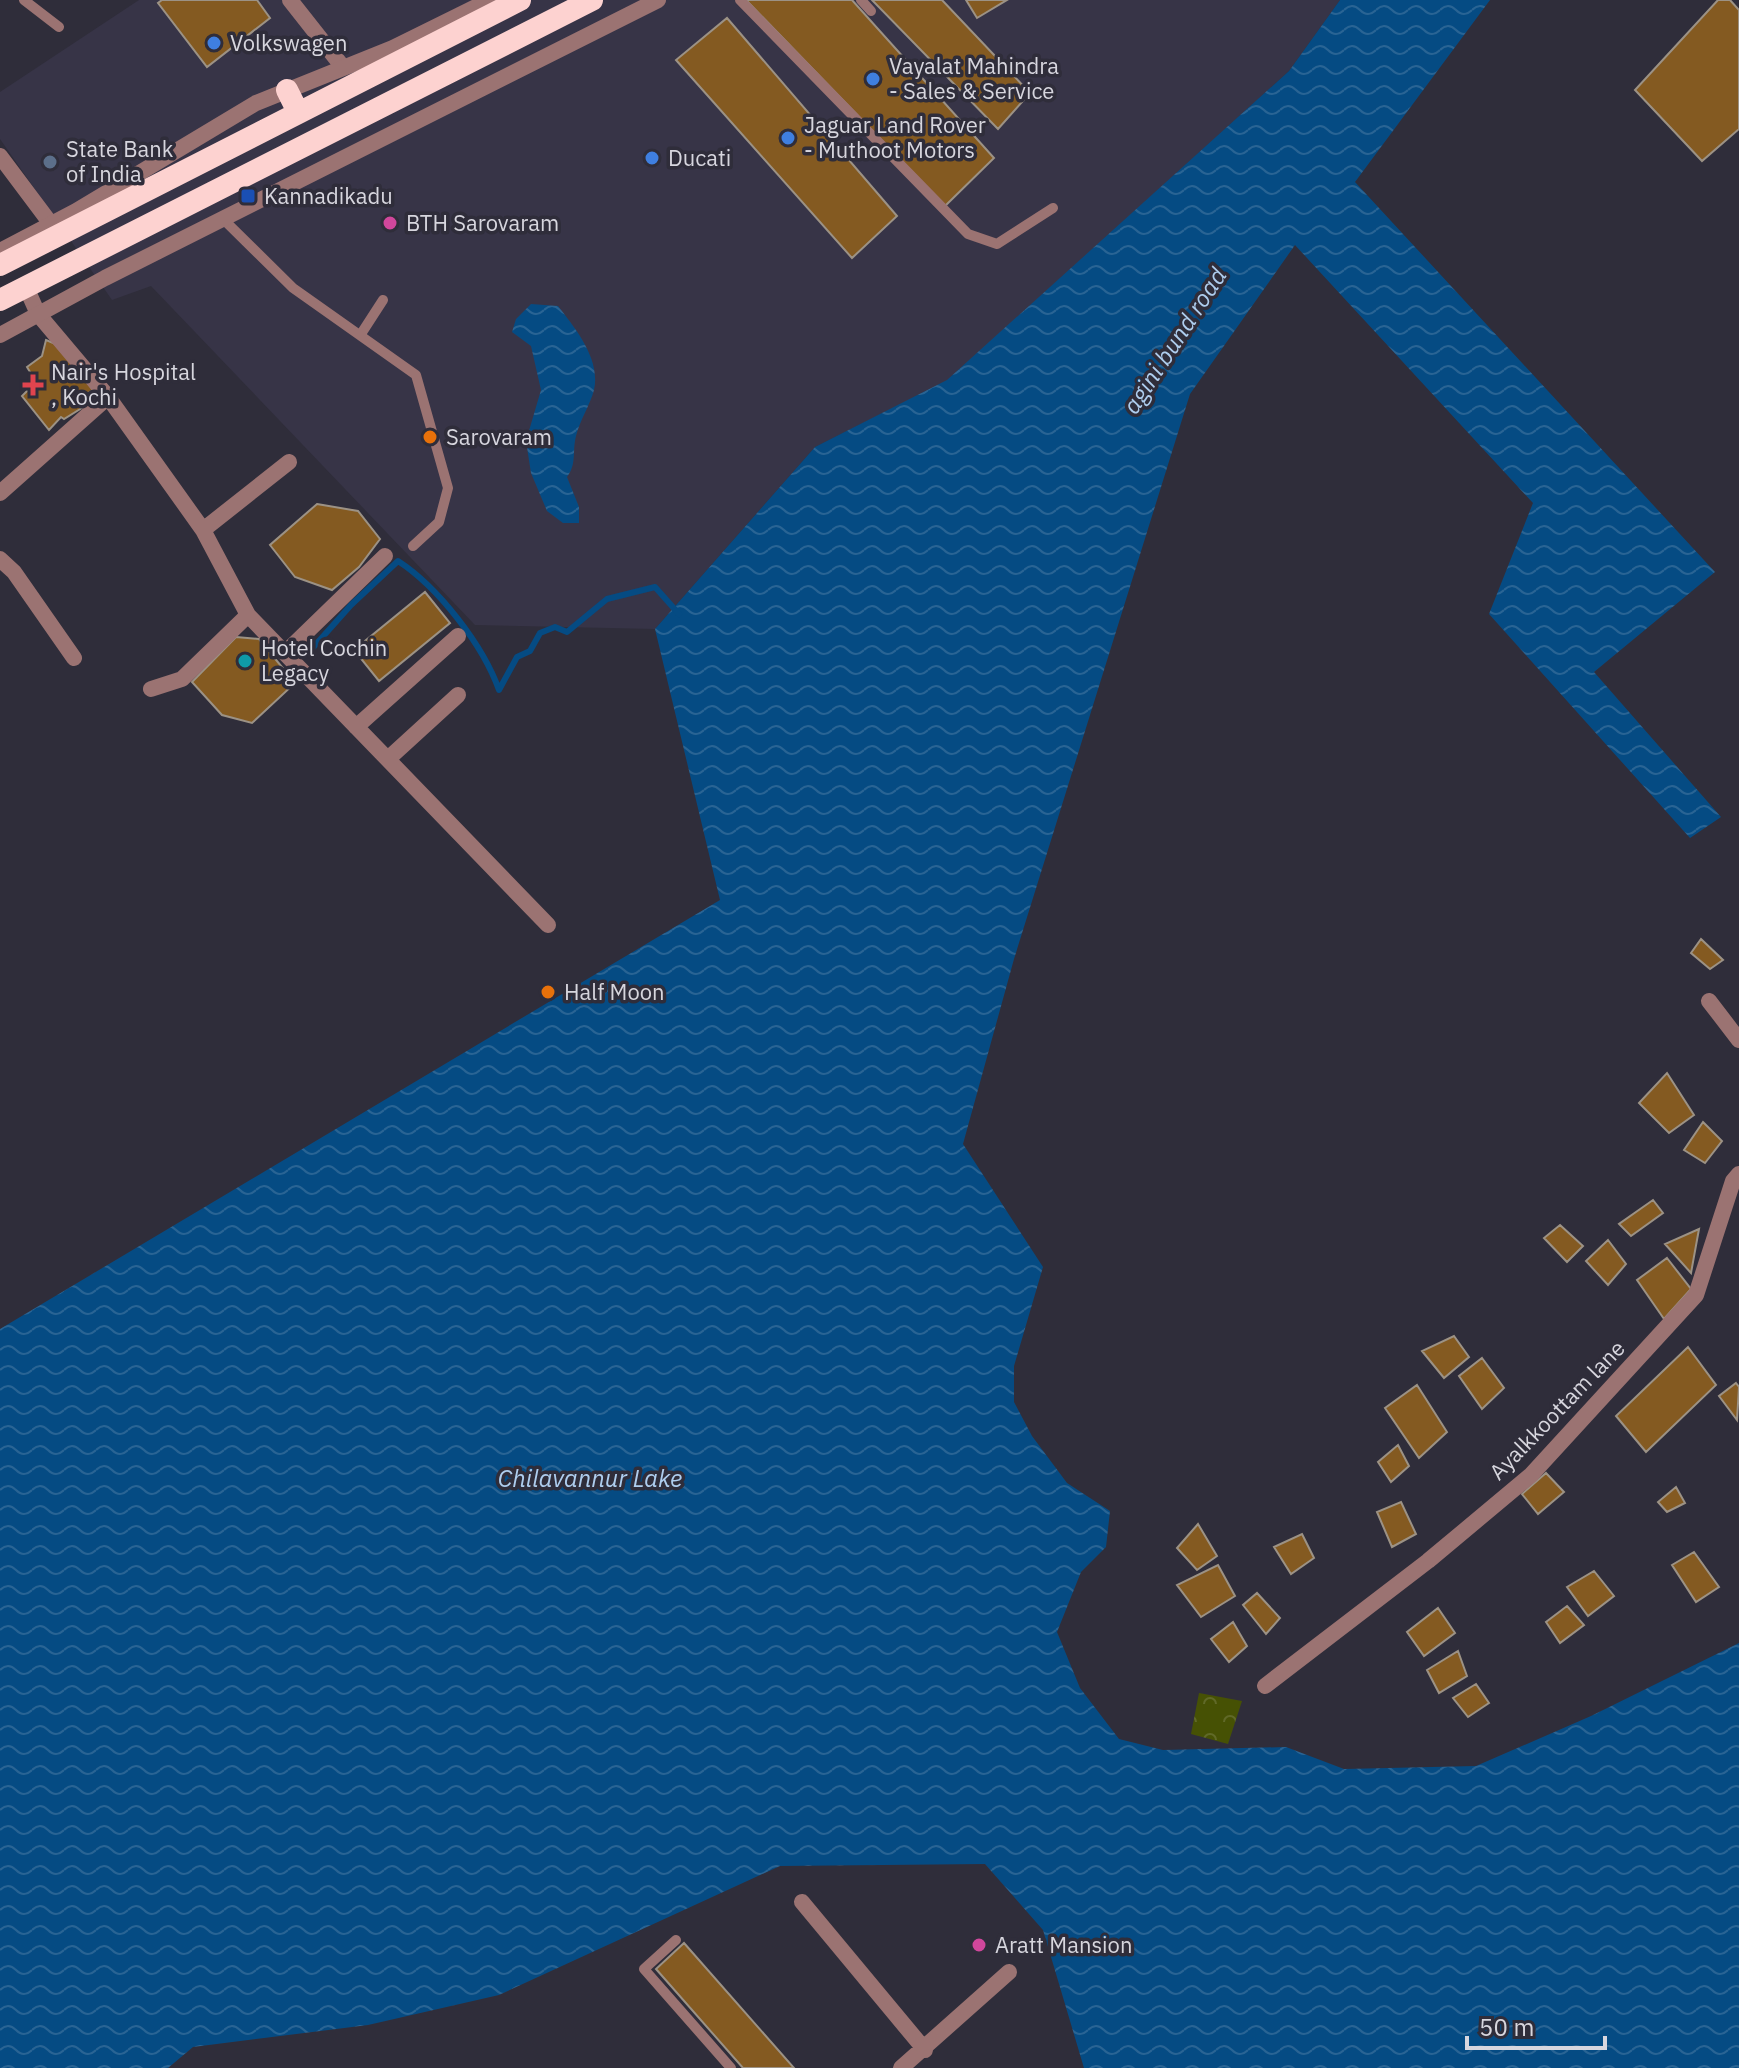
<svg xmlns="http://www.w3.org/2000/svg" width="1739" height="2068" font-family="'IBM Plex Sans',sans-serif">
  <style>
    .built { fill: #373447 }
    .park { fill: url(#park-crowns) }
    .water { fill: url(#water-waves) }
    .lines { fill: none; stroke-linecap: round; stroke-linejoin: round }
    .stream { stroke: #054b83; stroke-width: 6 }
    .building { fill: #845a21; stroke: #9c9285; stroke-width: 2 }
    .service { stroke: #9b7372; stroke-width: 10 }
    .minor { stroke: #9b7372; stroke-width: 16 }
    .tertiary { stroke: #9b7372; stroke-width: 16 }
    .trunk { stroke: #fdd2d0; stroke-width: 22 }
    .shop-dot { fill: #3f7fe0; stroke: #2f2d3a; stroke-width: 3 }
    .service-dot { fill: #5c6f8a; stroke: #2f2d3a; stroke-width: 3 }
    .transit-dot { fill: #1a4fb4; stroke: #2f2d3a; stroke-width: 3 }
    .hotel-dot { fill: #d1479c; stroke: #2f2d3a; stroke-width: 3 }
    .health-dot { fill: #e0444e; stroke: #2f2d3a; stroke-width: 3 }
    .food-dot { fill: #e8710a; stroke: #2f2d3a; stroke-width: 3 }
    .culture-dot { fill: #0f9aa8; stroke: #2f2d3a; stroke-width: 3 }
    .labels { text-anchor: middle; stroke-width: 7; stroke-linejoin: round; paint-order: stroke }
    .poi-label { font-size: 22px; fill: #d7d6de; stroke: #2f2d3a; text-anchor: start }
    .street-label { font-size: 22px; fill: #d7d6de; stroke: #2f2d3a }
    .water-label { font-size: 24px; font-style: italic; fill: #aecdee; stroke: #2f2d3a }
  </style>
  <defs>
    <pattern id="park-crowns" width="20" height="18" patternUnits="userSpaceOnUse" patternTransform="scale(2)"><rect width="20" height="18" fill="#465104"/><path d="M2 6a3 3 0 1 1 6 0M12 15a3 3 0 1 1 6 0" fill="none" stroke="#606928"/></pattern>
    <pattern id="water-waves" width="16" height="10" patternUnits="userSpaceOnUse" patternTransform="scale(2)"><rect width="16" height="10" fill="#054b83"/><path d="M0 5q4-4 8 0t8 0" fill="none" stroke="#296494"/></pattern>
  </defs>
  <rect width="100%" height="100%" fill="#2f2d3a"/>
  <path class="built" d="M139 0H1340L1289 71 947 381 815 447 655 629 475 625 151 286 112 300 0 139V92Z"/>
  <path class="park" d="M1199 1693 1242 1701 1228 1744 1191 1734Z"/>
  <path class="water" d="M1340 0H1490L1355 182 1715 572 1594 672 1721 817 1690 838 1489 614 1533 503 1295 245 1190 394 1014 959 963 1144 1043 1267 1014 1366V1402L1032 1436 1067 1483 1110 1511 1106 1547 1081 1572 1057 1632 1080 1688 1119 1739 1163 1750 1286 1747 1344 1769 1476 1766 1591 1716 1739 1643V2068H1084L1043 1930 985 1864 780 1866 499 1995 368 2025 193 2047 168 2068H0V1329L720 900 655 629 815 447 947 380 1289 71Z
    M531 304 558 306C575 328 601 359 594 390 590 405 580 420 576 436 572 452 577 464 567 477L579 507V523H563L547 511 531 473 526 441 541 390 531 346 512 332 516 319Z"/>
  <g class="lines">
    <path class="stream" d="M310 651 351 605 398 561C438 587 483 645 499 690L517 657 530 651 540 633 555 627 567 632 607 599 655 587 679 614"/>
  </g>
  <path class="building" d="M162 0H257L270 18 207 67 158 3Z
    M746 0H852L994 158 945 206Z
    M872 0H942L1030 93 998 129Z
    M966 0H1007L977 18Z
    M1718 0H1730L1739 10V129L1702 161 1635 90Z
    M727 18 897 216 852 258 676 60Z
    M46 340 58 345 93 390 80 398 85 406 64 419 61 417 49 430 22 396 36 382 27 367 42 356Z
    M317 504 358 511 380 539 359 567 332 590 295 577 270 545Z
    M425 592 450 623 379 681 354 650Z
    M236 637 259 639 295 683 252 723 222 715 192 682Z
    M1701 939 1723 960 1710 969 1691 953Z
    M1667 1073 1694 1115 1669 1133 1639 1103Z
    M1703 1122 1722 1141 1705 1163 1684 1150Z
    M1653 1200 1663 1213 1631 1236 1619 1224Z
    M1560 1225 1583 1246 1567 1262 1544 1238Z
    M1699 1229 1691 1273 1665 1244Z
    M1608 1240 1626 1264 1608 1285 1586 1261Z
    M1667 1258 1691 1289 1664 1319 1637 1280Z
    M1454 1336 1469 1357 1444 1378 1422 1351Z
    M1688 1347 1716 1385 1646 1452 1616 1416Z
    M1482 1358 1504 1388 1482 1409 1459 1376Z
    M1736 1383 1739 1387 1737 1420 1719 1396Z
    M1417 1385 1447 1432 1419 1458 1385 1408Z
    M1398 1445 1409 1466 1391 1482 1378 1462Z
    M1546 1473 1564 1492 1538 1514 1522 1494Z
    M1676 1487 1685 1503 1667 1512 1658 1502Z
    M1401 1502 1416 1534 1392 1547 1377 1512Z
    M1198 1524 1217 1556 1197 1570 1177 1548Z
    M1302 1534 1314 1558 1291 1574 1274 1547Z
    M1694 1552 1719 1587 1696 1602 1672 1565Z
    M1218 1565 1235 1596 1201 1617 1177 1585Z
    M1594 1571 1614 1596 1588 1616 1567 1587Z
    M1257 1593 1280 1618 1266 1634 1243 1605Z
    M1567 1606 1584 1625 1560 1643 1546 1622Z
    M1438 1608 1455 1633 1424 1656 1407 1632Z
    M1233 1622 1247 1646 1229 1662 1211 1639Z
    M1458 1651 1467 1676 1439 1693 1427 1670Z
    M1476 1684 1489 1703 1468 1717 1453 1698Z
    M684 1943 794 2068H743L656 1969Z"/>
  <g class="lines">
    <path class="service" d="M24 0 59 27
      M740 0 968 234 997 244 1053 208
      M861 0 871 11
      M223 219 293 288 416 375 448 488 439 522 413 546
      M361 334 383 300
      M676 1940 644 1969 731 2068"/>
    <path class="minor" d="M290 0 342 66
      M0 156 51 224
      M26 287 38 314 108 397 203 530 248 615 548 925
      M0 493 108 397
      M203 530 289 462
      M0 559 14 572 74 658
      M285 653 385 556
      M151 689 182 679 248 615
      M356 727 458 636
      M389 758 458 695
      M1709 1001 1739 1040
      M1265 1686 1428 1561 1531 1475 1696 1295 1733 1181 1739 1174
      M802 1902 925 2050
      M901 2068 1009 1972"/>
    <path class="tertiary" d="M0 251 76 211 256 103 393 48 490 0
      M0 335 105 278 658 0"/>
    <path class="trunk" d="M287 90 298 112
      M0 265 520 0
      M0 300 592 0"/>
  </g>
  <g class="shop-dot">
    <circle cx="214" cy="43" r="8"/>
    <circle cx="873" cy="79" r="8"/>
    <circle cx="788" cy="138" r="8"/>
    <circle cx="652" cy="158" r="8"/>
  </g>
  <circle class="service-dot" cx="50" cy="162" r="8"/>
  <rect class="transit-dot" x="240" y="188" width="16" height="16" rx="4"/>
  <g class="hotel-dot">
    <circle cx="390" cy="223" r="8"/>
    <circle cx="979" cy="1945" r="8"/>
  </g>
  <path class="health-dot" d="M29 373h8v8h8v8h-8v8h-8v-8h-8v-8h8z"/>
  <g class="food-dot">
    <circle cx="430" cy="437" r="8"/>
    <circle cx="548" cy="992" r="8"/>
  </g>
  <circle class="culture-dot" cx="245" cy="661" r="8"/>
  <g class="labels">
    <g class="poi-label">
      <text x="230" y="51">Volkswagen</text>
      <text x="889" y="74">Vayalat Mahindra<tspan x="889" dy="25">- Sales &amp; Service</tspan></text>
      <text x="804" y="133">Jaguar Land Rover<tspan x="804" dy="25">- Muthoot Motors</tspan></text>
      <text x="66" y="157">State Bank<tspan x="66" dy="25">of India</tspan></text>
      <text x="668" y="166">Ducati</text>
      <text x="264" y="204">Kannadikadu</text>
      <text x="406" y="231">BTH Sarovaram</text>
      <text x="51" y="380">Nair's Hospital<tspan x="51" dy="25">, Kochi</tspan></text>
      <text x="446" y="445">Sarovaram</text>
      <text x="261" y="656">Hotel Cochin<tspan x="261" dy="25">Legacy</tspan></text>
      <text x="564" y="1000">Half Moon</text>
      <text x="995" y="1953">Aratt Mansion</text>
    </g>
    <g class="street-label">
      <text transform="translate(1557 1410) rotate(-46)" y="8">Ayalkkoottam lane</text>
    </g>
    <g class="water-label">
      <text transform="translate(1175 341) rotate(-57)" y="8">agini bund road</text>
      <text x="590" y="1487">Chilavannur Lake</text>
    </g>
  </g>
  <path d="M1467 2036v12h138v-12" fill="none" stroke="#d7d6de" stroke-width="4"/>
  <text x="1479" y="2036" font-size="24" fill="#d7d6de" stroke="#2f2d3a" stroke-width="6" paint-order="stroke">50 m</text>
</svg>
